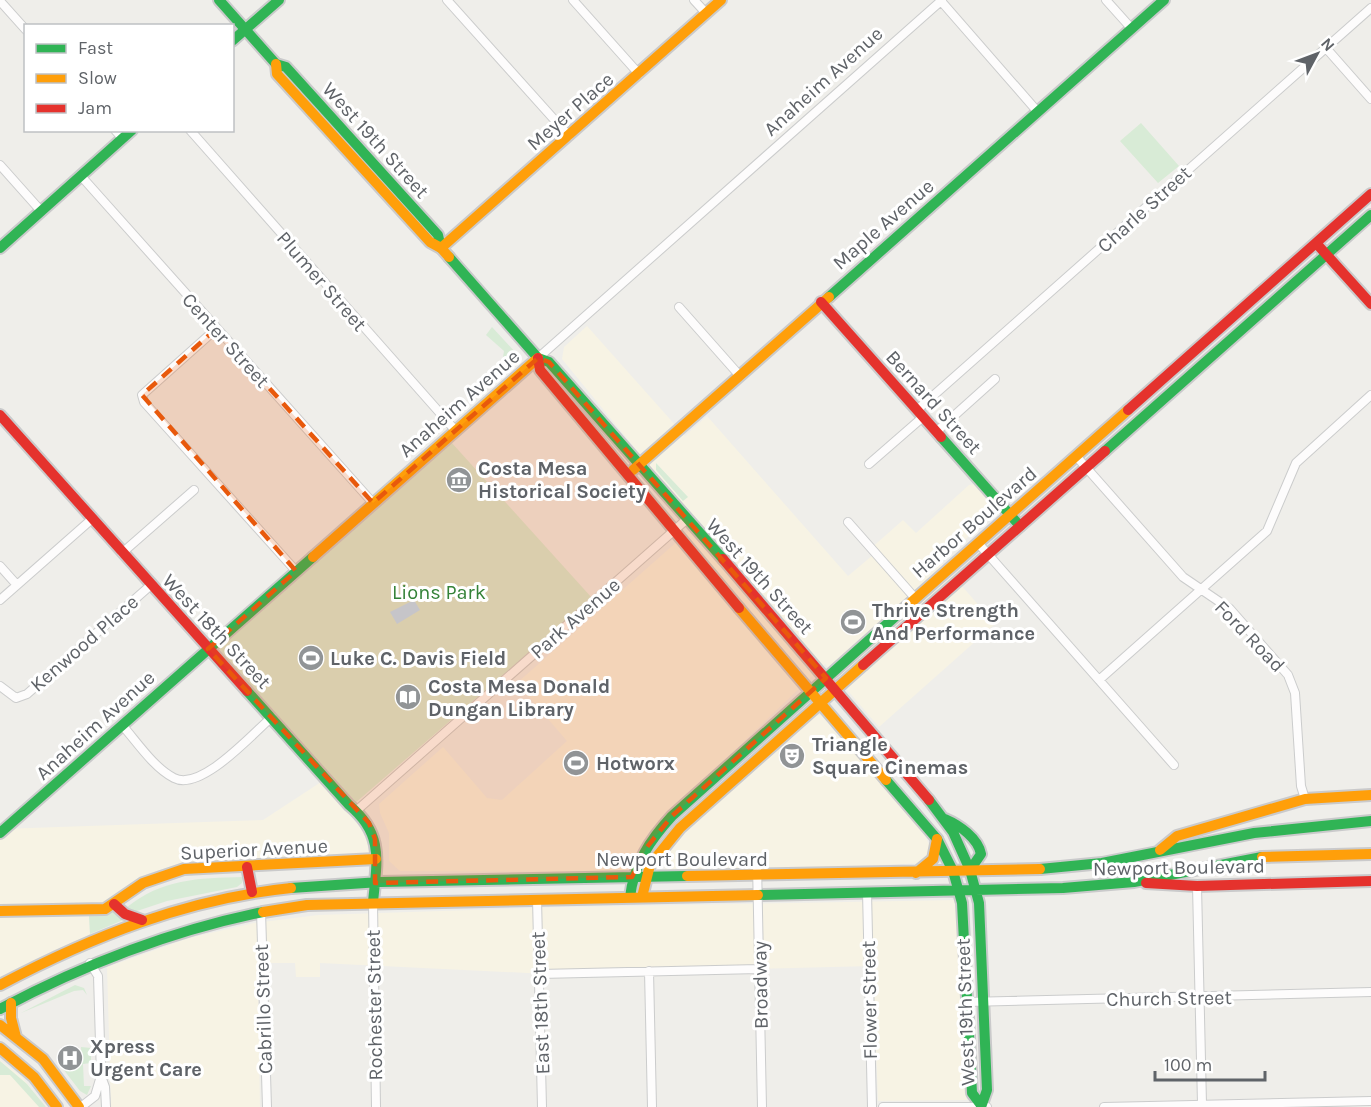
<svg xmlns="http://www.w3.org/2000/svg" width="1371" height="1107" font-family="Karla,sans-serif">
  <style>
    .commercial { fill: #f7f3e4 }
    .green { fill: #d8ebd6 }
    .water { fill: #bfe0f9 }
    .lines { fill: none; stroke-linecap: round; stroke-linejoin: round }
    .street-casing { stroke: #cbcccc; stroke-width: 10 }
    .fast-casing { stroke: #cacacb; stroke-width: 14 }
    .slow-casing { stroke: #cacacb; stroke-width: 14 }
    .jam-casing { stroke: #cacacb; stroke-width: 14 }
    .street { stroke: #fdfcfc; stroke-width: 8 }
    .fast { stroke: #30b455; stroke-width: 10 }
    .slow { stroke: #ff9f0a; stroke-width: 10 }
    .jam { stroke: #e5322d; stroke-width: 10 }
    .marked { fill: #e8590c; fill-opacity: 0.2; stroke: #e8590c; stroke-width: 4.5; stroke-dasharray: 12 8; stroke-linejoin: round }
    .labels { text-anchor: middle; stroke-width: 6; stroke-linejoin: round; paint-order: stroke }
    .street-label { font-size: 20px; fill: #5f6368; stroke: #fff }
    .poi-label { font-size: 20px; font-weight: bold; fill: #5f6368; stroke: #fff; text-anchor: start }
    .park-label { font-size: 20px; fill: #348238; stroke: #fff }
  </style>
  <rect width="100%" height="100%" fill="#efeeea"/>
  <path class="commercial" d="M587 326 685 436 707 416 848 576 873 555 869 550 903 520 916 533 969 485 974 484 997 510 941 562 995 624 879 727 825 664 650 831 625 872 400 871 389 861V833L380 813 379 804 443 747 487 798 502 800 567 741 517 683 697 524 562 359 564 347Z
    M820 715 826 717 920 824 931 849 923 863 675 875 667 871 663 864 664 856 671 846 812 717Z
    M321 782 368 836 370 859 173 866 147 874 89 916 90 934 0 981V829L263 820Z
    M957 900 967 1100 878 1101 873 966 547 974 320 963V977H296L295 963H271L258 977 260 1107H111L107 967 189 938 254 923 318 915 566 907Z
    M0 1060 22 1077 46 1107H0Z"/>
  <path class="green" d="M1141 123 1179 166 1158 183 1120 141Z
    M492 327 517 354 516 363 509 370 502 363 504 351 486 335Z
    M451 442 592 598 354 804 219 649Z
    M656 463 688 497 683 501 656 470Z
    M243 877 242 883 237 887 167 901 134 912 126 908C161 879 198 878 243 877Z
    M116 909 128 918 90 934 89 916 104 915Z
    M75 985 84 988 87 995 83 990 74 991 21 1013Z
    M81 1047 91 1048V1063L83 1064 84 1086H91L87 1095 80 1091 60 1065H82Z
    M0 1061 27 1084 46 1107H39L10 1075H0Z"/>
  <path class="water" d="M414 600 420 610 397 624 390 612Z"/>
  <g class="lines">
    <g class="street-casing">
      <path id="street" d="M447 0 569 136
        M573 0 639 74
        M694 0 706 13
        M1106 0 1132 29
        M0 1 26 30
        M941 1 1037 111
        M1326 48 1371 99
        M115 130 123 139
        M190 130 455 430
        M0 165 41 211
        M81 176 373 503
        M679 307 740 376
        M216 329 142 395 144 402 296 571
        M538 358 942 0
        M917 410 1371 8
        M936 432 995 379
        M1076 456 1183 577 1230 609 1288 675 1295 693 1301 786 1305 799
        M869 464 923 417
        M848 522 915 598
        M978 543 1174 765
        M122 553 194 490
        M0 566 17 585
        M0 600 92 519
        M1099 680 1267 531 1296 463 1371 395
        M0 686 16 698 27 694 151 585
        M122 725C137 742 154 768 174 778 201 792 252 734 272 717
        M356 811 686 520
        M757 864 762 1107
        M1197 886 1202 1104
        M867 892 872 1107
        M537 899 542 1107
        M373 902 376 1107
        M261 911 267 1107
        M90 963 98 976 101 1076 105 1087 106 1107
        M649 971 652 1107
        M540 974 759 969
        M967 1002 1371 992
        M81 1107 95 1096 101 1076
        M883 1107H987
        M1104 1107 1371 1101"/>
    </g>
    <g class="fast-casing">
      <path id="fast" d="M219 0 276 64 286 67 438 235 441 248
        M232 41 279 0
        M0 248 132 130
        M449 257 538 358 549 362 723 559
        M829 297 1164 0
        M941 437 1020 526
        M1105 451 1371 215
        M247 691 349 805C384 834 377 861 373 902
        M886 780 937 839 953 871 962 903 972 1093 981 1105
        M929 800 953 832 970 870 979 903 987 1090 981 1107
        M945 819C959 825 978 838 981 854L970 870
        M0 833 313 557
        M1040 869 1102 863 1254 833 1371 821
        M291 888 380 882 687 876
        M758 895 1063 888 1134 882 1262 857
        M630 897C634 864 650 840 672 816L897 615
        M0 1009C85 964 170 931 263 912"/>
    </g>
    <g class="slow-casing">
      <path id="slow" d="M276 64 277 74 430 242 441 248 449 257
        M441 248 721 0
        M633 470 829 297
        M313 557 538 358
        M739 608 886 780
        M897 615 1128 410
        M1160 850 1177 836 1305 799 1371 795
        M1262 857 1371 854
        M916 873 933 859 937 839
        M687 876 1040 869
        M642 897 650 865 680 828 863 665
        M0 911 105 909 143 883 184 869 376 859
        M263 912 307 905 758 895
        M0 985C93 936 186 899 291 888
        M11 1003V1018L16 1037
        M0 1025 43 1059 79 1107
        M0 1048 34 1077 57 1107"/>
    </g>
    <g class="jam-casing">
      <path id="jam" d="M1316 243 1371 304
        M821 302 941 437
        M538 358 540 370 739 608
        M1128 410 1371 194
        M0 415 247 691
        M723 559 929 800
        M863 665 1105 451
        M247 867 252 892
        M1146 883 1197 886 1371 881
        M114 904 125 914 142 920"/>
    </g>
    <use href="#street" class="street"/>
    <use href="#fast" class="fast"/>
    <use href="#slow" class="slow"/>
    <use href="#jam" class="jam"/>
  </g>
  <path class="marked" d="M216 329 373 503 538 358 549 362 826 678 672 816 647 847 632 877 375 883V839L369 823 208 649 296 571 142 395Z"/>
  <defs>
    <g id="museum-disc" transform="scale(1.35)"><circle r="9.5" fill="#919496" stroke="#fff"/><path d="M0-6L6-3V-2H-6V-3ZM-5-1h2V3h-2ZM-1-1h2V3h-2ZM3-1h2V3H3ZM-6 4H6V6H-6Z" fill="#fff"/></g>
    <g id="stadium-disc" transform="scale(1.35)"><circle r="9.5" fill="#919496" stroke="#fff"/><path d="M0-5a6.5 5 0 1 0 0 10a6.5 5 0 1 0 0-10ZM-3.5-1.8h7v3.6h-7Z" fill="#fff"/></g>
    <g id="library-disc" transform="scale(1.35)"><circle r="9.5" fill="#919496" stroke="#fff"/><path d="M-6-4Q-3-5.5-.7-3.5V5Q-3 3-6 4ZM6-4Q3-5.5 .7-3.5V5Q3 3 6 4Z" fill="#fff"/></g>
    <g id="theatre-disc" transform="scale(1.35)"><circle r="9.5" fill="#919496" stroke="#fff"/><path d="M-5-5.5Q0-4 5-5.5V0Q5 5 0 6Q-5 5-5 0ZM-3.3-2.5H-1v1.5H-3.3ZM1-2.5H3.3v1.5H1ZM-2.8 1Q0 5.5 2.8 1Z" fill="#fff"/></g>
    <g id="hospital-disc" transform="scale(1.35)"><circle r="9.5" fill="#919496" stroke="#fff"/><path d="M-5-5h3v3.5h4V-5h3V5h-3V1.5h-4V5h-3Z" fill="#fff"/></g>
  </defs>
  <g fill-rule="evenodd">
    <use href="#museum-disc" x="459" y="480"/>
    <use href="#stadium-disc" x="853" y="622"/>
    <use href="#stadium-disc" x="311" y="658"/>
    <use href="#library-disc" x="408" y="697"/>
    <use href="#theatre-disc" x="792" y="756"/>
    <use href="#stadium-disc" x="576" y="763"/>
    <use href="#hospital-disc" x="70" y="1058"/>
  </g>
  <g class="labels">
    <g class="street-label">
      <text transform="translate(823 81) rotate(-42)" y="7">Anaheim Avenue</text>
      <text transform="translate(570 111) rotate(-41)" y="7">Meyer Place</text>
      <text transform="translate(376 140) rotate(48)" y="7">West 19th Street</text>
      <text transform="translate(1144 209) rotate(-42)" y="7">Charle Street</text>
      <text transform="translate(883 224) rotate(-41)" y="7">Maple Avenue</text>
      <text transform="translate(322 281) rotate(49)" y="7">Plumer Street</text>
      <text transform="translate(226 340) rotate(48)" y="7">Center Street</text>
      <text transform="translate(934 402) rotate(48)" y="7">Bernard Street</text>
      <text transform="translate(459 403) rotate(-41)" y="7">Anaheim Avenue</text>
      <text transform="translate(974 522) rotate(-41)" y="7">Harbor Boulevard</text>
      <text transform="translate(760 576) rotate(48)" y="7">West 19th Street</text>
      <text transform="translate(575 618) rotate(-41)" y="7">Park Avenue</text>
      <text transform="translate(217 631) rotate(47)" y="7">West 18th Street</text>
      <text transform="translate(1250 636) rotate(46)" y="7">Ford Road</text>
      <text transform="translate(84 643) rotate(-41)" y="7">Kenwood Place</text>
      <text transform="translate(95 725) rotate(-42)" y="7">Anaheim Avenue</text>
      <text transform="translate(254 849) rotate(-3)" y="7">Superior Avenue</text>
      <text x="682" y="866">Newport Boulevard</text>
      <text transform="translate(1179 867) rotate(-1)" y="7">Newport Boulevard</text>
      <text transform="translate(760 985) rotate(-91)" y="7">Broadway</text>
      <text transform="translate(1169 998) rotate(-1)" y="7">Church Street</text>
      <text transform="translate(869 1000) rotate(-91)" y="7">Flower Street</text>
      <text transform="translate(540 1003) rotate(-92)" y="7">East 18th Street</text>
      <text transform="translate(374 1005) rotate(-91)" y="7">Rochester Street</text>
      <text transform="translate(263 1009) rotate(-92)" y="7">Cabrillo Street</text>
      <text transform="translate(965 1012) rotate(-92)" y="7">West 19th Street</text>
    </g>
    <g class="poi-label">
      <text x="478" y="475">Costa Mesa<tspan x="478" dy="23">Historical Society</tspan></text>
      <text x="872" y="617">Thrive Strength<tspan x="872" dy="23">And Performance</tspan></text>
      <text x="330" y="665">Luke C. Davis Field</text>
      <text x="428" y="693">Costa Mesa Donald<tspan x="428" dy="23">Dungan Library</tspan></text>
      <text x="812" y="751">Triangle<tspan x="812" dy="23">Square Cinemas</tspan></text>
      <text x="596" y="770">Hotworx</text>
      <text x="90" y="1053">Xpress<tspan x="90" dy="23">Urgent Care</tspan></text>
    </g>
    <g class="park-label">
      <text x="439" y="599">Lions Park</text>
    </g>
  </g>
  <rect x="24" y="24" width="210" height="108" fill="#ffffff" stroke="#bfc1c3" stroke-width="1.5"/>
  <rect x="36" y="44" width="30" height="9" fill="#30b455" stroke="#bfc1c3" stroke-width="1.5"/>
  <text x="78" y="54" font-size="18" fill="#5f6368">Fast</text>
  <rect x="36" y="74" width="30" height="9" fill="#ff9f0a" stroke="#bfc1c3" stroke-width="1.5"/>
  <text x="78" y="84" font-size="18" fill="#5f6368">Slow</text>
  <rect x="36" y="104" width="30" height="9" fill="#e5322d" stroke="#bfc1c3" stroke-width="1.5"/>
  <text x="78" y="114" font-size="18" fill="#5f6368">Jam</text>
  <g transform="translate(1317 54) rotate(49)" stroke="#ffffff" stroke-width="4.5" paint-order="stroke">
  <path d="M0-4.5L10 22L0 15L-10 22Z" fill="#5f6368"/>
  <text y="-9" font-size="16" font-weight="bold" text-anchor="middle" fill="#5f6368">N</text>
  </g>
  <path d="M1155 1071v9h110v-9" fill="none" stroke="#5f6368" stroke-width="3"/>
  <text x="1164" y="1071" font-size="18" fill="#5f6368" stroke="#ffffff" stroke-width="4.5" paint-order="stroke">100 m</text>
</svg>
